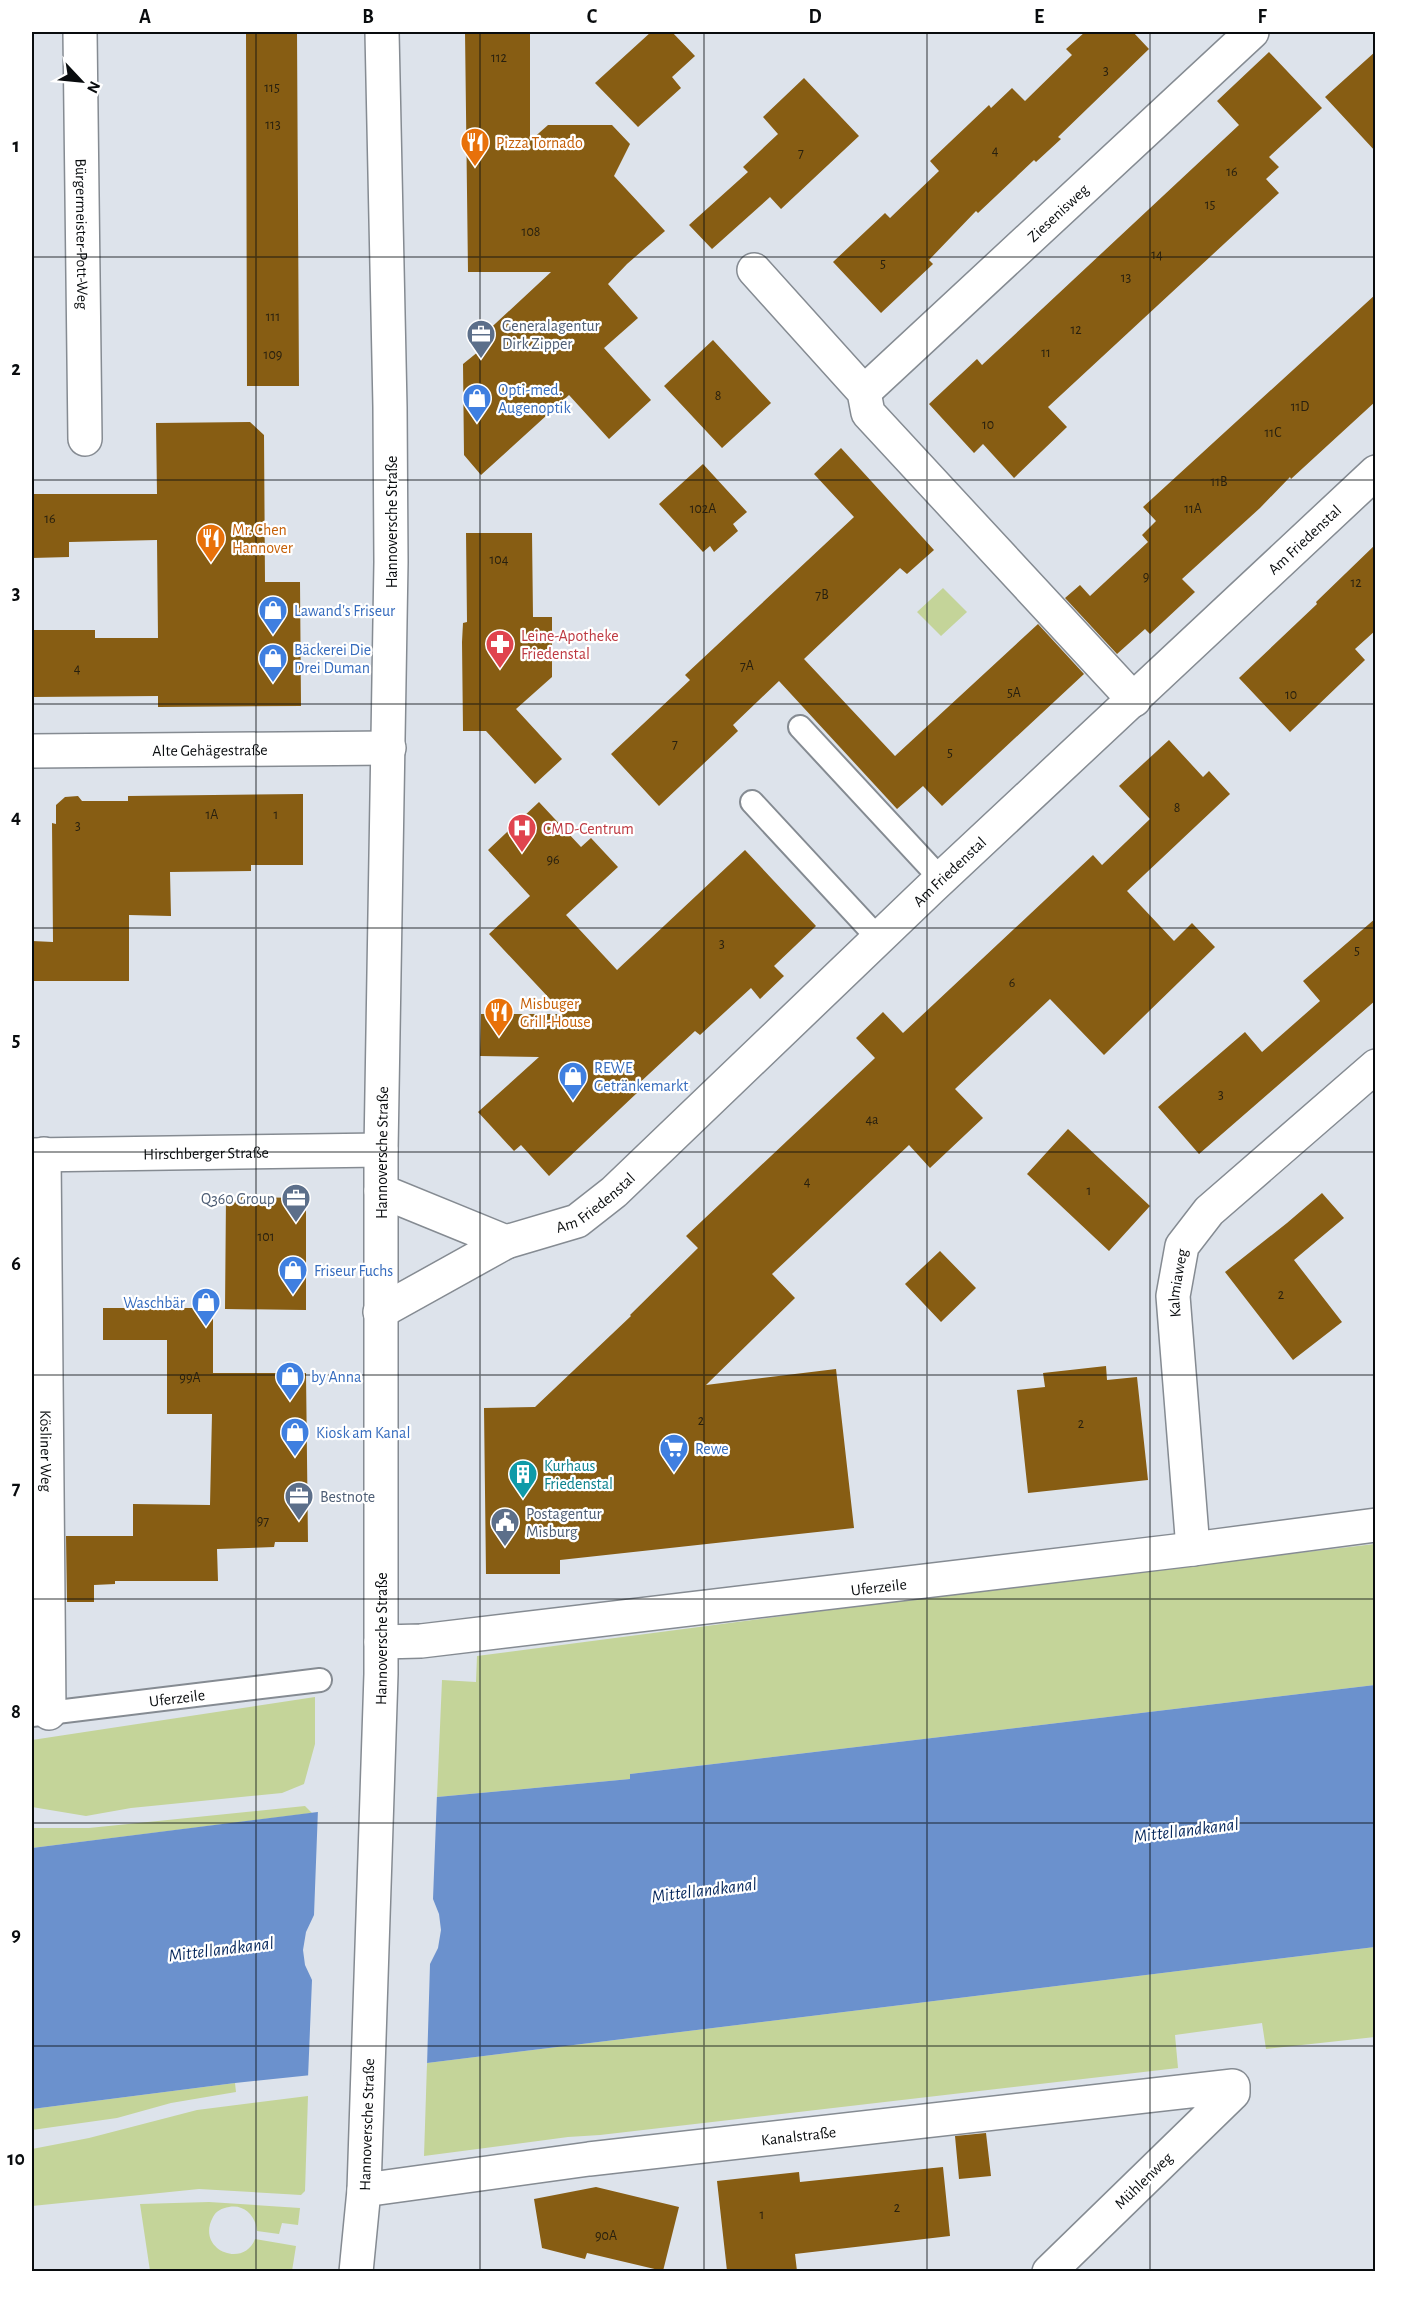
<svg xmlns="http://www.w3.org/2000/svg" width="1407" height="2303" font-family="'Alegreya Sans',sans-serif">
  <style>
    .green { fill: #c4d499 }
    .water { fill: #6b91cd }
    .pier { fill: #dde3eb }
    .building { fill: #875d13 }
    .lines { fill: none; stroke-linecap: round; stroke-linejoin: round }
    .lane-casing { stroke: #858b92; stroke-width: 26 }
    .street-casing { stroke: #858b92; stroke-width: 36 }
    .secondary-casing { stroke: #858b92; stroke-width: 36 }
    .lane { stroke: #fff; stroke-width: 22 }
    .street { stroke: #fff; stroke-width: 33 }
    .secondary { stroke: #fff; stroke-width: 33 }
    .grid { fill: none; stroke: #090c0e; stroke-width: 1.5; stroke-opacity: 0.55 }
    .labels { text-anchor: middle; stroke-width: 4.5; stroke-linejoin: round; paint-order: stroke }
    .number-label { font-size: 14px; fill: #28200f }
    .food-label { font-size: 16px; fill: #c56008; stroke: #fff; text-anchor: start }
    .street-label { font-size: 16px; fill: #090c0e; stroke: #fff }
    .service-label { font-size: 16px; fill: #4e5e75; stroke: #fff; text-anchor: start }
    .shop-label { font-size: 16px; fill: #366cbe; stroke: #fff; text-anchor: start }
    .health-label { font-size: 16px; fill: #be3a42; stroke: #fff; text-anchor: start }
    .culture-label { font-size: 16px; fill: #0d838f; stroke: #fff; text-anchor: start }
    .water-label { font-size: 18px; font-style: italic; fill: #03255b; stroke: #fff }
    .neatline { fill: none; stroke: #090c0e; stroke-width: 2 }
    .grid-label { font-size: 20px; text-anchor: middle; font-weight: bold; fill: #090c0e }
  </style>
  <rect width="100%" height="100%" fill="#dde3eb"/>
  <path class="green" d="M943 588 967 612 941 636 917 612Z
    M1375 1544V1685L630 1774V1779L437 1797 442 1680 476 1682 477 1656 974 1591Z
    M315 1697V1744L304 1784 282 1793 131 1808 86 1816 32 1807V1740Z
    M305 1806 312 1813 32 1848V1828H89Z
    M1375 1947V2037L1266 2049 1262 2023 1175 2035 1178 2068 600 2135 568 2137 424 2156 427 2063Z
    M235 2083 236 2092 171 2103 117 2118 32 2130V2109Z
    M308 2096 305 2191 301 2195 199 2189 32 2206V2149L89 2138 197 2110Z
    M209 2202 300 2208 298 2225 282 2223 279 2234 257 2231C256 2216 244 2204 229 2207 222 2208 216 2211 213 2217 195 2250 244 2269 255 2239L296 2246 292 2271H150L140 2204Z"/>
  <path class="water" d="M1375 1685V1947L427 2063 235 2083 32 2109V1848L437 1797 630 1779V1774Z"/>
  <path class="pier" d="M437 1794 433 1899 439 1914 441 1930 438 1948 430 1964 427 2066 308 2078 312 1980 305 1965 303 1950 306 1932 314 1915 318 1809Z"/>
  <path class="building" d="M246 32H297L299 386H247Z
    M465 32H530V141L548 125H612L630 144 614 176 665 231 627 264 608 284 638 318 604 348 651 400 609 439 569 395 481 475 464 455 463 364 489 343 482 336 551 272H468Z
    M651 32H672L695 56 672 77 681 88 638 127 595 83Z
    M1085 32H1133L1149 49 1058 137 1061 139 1036 162 1034 160 978 213 976 211 929 260 933 264 881 313 833 262 885 213 890 218 939 171 930 161 989 105 991 108 1012 88 1025 101 1072 55 1066 49Z
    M1376 51V152L1325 97Z
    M1269 52 1322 108 1269 157 1279 167 1266 179 1279 193 1048 407 1067 427 1014 478 983 444 974 453 929 404 977 359 982 365 1239 125 1217 101Z
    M804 78 859 136 781 209 770 197 712 249 689 225 748 172 743 167 778 134 763 117Z
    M1376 294V401L1291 479 1290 477 1260 508 1182 579 1195 592 1150 634 1145 629 1117 654 1065 598 1080 585 1090 596 1148 542 1142 535 1156 521 1143 507Z
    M713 340 771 403 722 448 664 386Z
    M250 422 264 435 265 582H300L301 706 158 707V696L32 697V630H95V638H158L157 540 69 542V557L32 558V494H157L156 423Z
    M841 448 934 550 907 574 900 568 804 659 895 756 1038 624 1084 674 942 806 923 786 897 809 779 681 733 725 738 731 659 806 611 754 690 680 685 675 854 517 814 474Z
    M703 464 747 512 733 524 738 531 714 552 710 546 703 552 659 504Z
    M466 533H532L533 617H552V677L516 709 562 759 535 784 486 731H463L462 642 463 623 467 622Z
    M1376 544V630L1355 649 1365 660 1290 732 1239 678 1317 604 1316 602Z
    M1169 740 1203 777 1209 771 1230 794 1127 891 1174 941 1192 923 1215 947 1104 1055 1050 999 955 1089 983 1118 930 1168 909 1145 772 1274 795 1298 706 1385 836 1369 854 1528 560 1560V1574H486L484 1408 535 1407 631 1316 630 1315 698 1248 686 1236 875 1058 856 1038 883 1012 903 1033 1093 855 1102 865 1150 819 1119 786Z
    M303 794V865H251V871L170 872 171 916 129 915V981H32V941L53 942 52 823 56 824V805L65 797 78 796 82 801H128V796Z
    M539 802 581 847 591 838 618 867 566 915 617 970 745 850 816 926 774 966 784 976 760 999 751 988 700 1035 695 1031 634 1088 638 1092 549 1176 521 1145 514 1151 478 1112 539 1057 480 1056 481 1014H564L489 934 530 896 488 850Z
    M1376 918V1000L1199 1154 1158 1107 1245 1032 1262 1052 1320 1001 1303 981Z
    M1068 1129 1150 1206 1109 1251 1027 1174Z
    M1322 1193 1344 1218 1294 1260 1342 1322 1293 1360 1225 1272 1287 1223Z
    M226 1197 306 1198V1310L225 1309Z
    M940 1251 976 1288 941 1322 905 1284Z
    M103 1308H213V1373H306L308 1542H275L274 1547 217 1549 218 1581H115V1584L94 1585V1602H67L66 1536H133V1504L210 1505 212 1414H167V1340H103Z
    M1106 1366 1107 1380 1137 1377 1148 1480 1028 1493 1017 1390 1045 1387 1043 1373Z
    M986 2133 991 2176 959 2179 955 2136Z
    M943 2167 950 2236 795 2254 797 2271H727L717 2181 799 2172 800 2182Z
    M596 2187 679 2207 663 2271 587 2253 585 2259 542 2248 534 2199Z"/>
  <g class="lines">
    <g class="lane-casing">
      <g id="lane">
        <path d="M800 727 941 879"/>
        <path d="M752 802 879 939"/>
        <path id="s1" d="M32 1715 320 1680"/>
      </g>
    </g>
    <g class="street-casing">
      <g id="street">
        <path id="s2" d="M80 32 85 439"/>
        <path d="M754 270 864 392 868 413 1134 700"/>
        <path id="s3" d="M864 392 1252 32"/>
        <path id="s4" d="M32 751 389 748"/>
        <path id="s5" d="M44 1154 49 1713"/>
        <path id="s6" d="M32 1155 381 1150"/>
        <path id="s7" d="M506 1242 577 1221 614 1192 931 888 1376 472"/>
        <path d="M380 1312 506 1242 381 1191"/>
        <path id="s8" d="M1193 1549 1173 1296 1182 1246 1209 1211 1376 1066"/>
        <path id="s9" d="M381 1642 421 1641 1193 1549 1376 1525"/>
        <path id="s10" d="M364 2190 589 2159 1233 2086V2093L1049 2272"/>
      </g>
    </g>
    <g class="secondary-casing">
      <g id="secondary">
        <path id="s11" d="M356 2272 364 2190 381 1674V1150L391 562 390 407 382 32"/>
      </g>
    </g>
    <use href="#lane" class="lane"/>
    <use href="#street" class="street"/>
    <use href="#secondary" class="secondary"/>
  </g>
  <path class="grid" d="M256 32V2272M480 32V2272M704 32V2272M927 32V2272M1150 32V2272M32 257H1376M32 480H1376M32 704H1376M32 928H1376M32 1152H1376M32 1375H1376M32 1599H1376M32 1823H1376M32 2046H1376"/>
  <defs>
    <g id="restaurant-pin" transform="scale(1.5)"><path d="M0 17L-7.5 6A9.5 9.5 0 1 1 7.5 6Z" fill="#e8710a" stroke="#fff"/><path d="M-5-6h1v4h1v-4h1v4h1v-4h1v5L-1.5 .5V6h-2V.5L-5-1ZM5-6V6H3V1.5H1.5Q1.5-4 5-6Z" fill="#fff"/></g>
    <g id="office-pin" transform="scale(1.5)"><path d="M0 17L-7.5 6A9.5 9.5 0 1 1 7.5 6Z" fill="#5c6f8a" stroke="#fff"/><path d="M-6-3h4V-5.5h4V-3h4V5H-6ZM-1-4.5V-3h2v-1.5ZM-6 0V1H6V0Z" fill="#fff"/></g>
    <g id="shop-pin" transform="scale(1.5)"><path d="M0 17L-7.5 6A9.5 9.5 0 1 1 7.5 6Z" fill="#3f7fe0" stroke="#fff"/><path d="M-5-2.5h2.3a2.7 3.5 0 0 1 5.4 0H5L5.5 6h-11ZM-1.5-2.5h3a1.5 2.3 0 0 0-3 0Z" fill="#fff"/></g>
    <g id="pharmacy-pin" transform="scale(1.5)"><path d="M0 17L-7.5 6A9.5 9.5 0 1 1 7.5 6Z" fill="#e0444e" stroke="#fff"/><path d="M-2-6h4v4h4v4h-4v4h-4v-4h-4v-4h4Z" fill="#fff"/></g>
    <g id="hospital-pin" transform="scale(1.5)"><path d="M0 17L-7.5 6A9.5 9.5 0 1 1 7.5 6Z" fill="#e0444e" stroke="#fff"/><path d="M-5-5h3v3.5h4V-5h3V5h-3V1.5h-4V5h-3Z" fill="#fff"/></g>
    <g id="supermarket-pin" transform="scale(1.5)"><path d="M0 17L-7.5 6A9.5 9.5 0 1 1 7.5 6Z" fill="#3f7fe0" stroke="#fff"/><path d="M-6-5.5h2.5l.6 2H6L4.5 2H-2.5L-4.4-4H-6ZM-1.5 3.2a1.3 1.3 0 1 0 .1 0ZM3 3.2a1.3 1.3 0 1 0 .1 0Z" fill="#fff"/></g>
    <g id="building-pin" transform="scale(1.5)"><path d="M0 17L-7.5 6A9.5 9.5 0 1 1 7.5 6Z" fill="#0f9aa8" stroke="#fff"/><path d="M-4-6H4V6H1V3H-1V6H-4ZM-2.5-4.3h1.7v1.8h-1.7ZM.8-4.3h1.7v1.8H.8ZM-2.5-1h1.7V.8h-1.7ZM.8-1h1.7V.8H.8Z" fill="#fff"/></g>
    <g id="civic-pin" transform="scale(1.5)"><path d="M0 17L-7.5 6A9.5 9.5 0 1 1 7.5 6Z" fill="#5c6f8a" stroke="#fff"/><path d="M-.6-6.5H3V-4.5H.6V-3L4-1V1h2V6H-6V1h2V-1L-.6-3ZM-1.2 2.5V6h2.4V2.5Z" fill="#fff"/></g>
  </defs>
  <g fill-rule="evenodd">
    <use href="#restaurant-pin" x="475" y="142"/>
    <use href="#office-pin" x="481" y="334"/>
    <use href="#shop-pin" x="477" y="398"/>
    <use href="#restaurant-pin" x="211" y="538"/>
    <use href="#shop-pin" x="273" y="610"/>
    <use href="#pharmacy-pin" x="500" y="644"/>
    <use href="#shop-pin" x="273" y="658"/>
    <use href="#hospital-pin" x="522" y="828"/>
    <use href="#restaurant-pin" x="499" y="1012"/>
    <use href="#shop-pin" x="573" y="1076"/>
    <use href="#office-pin" x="296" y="1198"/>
    <use href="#shop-pin" x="293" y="1270"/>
    <use href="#shop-pin" x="206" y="1302"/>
    <use href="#shop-pin" x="290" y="1376"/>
    <use href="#shop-pin" x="295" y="1432"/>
    <use href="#supermarket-pin" x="674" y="1448"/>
    <use href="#building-pin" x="523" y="1474"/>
    <use href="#office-pin" x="299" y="1496"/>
    <use href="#civic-pin" x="505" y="1522"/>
  </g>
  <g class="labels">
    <g class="number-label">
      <text x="499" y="62">112</text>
      <text x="1106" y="75">3</text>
      <text x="272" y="92">115</text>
      <text x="273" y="129">113</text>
      <text x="995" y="155">4</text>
      <text x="801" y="157">7</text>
      <text x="1232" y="176">16</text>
      <text x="1210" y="209">15</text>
      <text x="531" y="236">108</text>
      <text x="1157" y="259">14</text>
      <text x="883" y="268">5</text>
      <text x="1126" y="282">13</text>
      <text x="273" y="321">111</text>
      <text x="1076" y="334">12</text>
      <text x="1046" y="357">11</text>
      <text x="273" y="359">109</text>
      <text x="718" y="400">8</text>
      <text x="1300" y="411">11D</text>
      <text x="988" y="429">10</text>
      <text x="1273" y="437">11C</text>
      <text x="1219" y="486">11B</text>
      <text x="703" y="513">102A</text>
      <text x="1193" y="513">11A</text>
      <text x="50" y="523">16</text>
      <text x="499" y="564">104</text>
      <text x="1146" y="581">9</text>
      <text x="1356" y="587">12</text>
      <text x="822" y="599">7B</text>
      <text x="747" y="670">7A</text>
      <text x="77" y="673">4</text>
      <text x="1014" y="697">5A</text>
      <text x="1291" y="699">10</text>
      <text x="675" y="748">7</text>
      <text x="950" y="757">5</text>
      <text x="1177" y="812">8</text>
      <text x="212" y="819">1A</text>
      <text x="276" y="819">1</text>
      <text x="78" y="830">3</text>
      <text x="553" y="864">96</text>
      <text x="722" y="948">3</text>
      <text x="1357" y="955">5</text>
      <text x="1012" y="987">6</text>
      <text x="1221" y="1099">3</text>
      <text x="872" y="1124">4a</text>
      <text x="807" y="1186">4</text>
      <text x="1089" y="1195">1</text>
      <text x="266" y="1241">101</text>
      <text x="1281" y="1299">2</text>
      <text x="190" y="1382">99A</text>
      <text x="701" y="1425">2</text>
      <text x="1081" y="1428">2</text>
      <text x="263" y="1525">97</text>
      <text x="897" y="2212">2</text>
      <text x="762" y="2219">1</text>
      <text x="606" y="2240">90A</text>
    </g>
    <g class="food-label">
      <text x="496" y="148">Pizza Tornado</text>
      <text x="232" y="535">Mr. Chen<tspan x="232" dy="18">Hannover</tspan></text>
      <text x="520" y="1009">Misbuger<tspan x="520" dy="18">Grill-House</tspan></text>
    </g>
    <g class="street-label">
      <text dy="6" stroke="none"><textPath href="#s3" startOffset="264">Ziesenisweg</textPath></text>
      <text dy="6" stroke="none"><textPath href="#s2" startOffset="202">Bürgermeister-Pott-Weg</textPath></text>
      <text transform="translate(391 522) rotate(-90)" y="6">Hannoversche Straße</text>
      <text dy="6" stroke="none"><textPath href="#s7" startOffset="1071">Am Friedenstal</textPath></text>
      <text dy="6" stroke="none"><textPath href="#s4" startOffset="178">Alte Gehägestraße</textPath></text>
      <text dy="6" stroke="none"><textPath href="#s7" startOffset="585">Am Friedenstal</textPath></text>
      <text dy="6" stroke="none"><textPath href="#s11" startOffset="1120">Hannoversche Straße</textPath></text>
      <text dy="6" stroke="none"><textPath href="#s6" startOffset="174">Hirschberger Straße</textPath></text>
      <text dy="6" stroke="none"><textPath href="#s7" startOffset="99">Am Friedenstal</textPath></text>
      <text dy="6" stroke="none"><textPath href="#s8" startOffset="267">Kalmiaweg</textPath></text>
      <text dy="6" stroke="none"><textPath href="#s5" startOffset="297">Kösliner Weg</textPath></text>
      <text dy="6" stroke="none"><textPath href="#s9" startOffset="501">Uferzeile</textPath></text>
      <text dy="6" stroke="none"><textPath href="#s11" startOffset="634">Hannoversche Straße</textPath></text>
      <text dy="6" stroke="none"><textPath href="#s1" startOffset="146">Uferzeile</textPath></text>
      <text dy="6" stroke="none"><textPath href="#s11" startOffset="148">Hannoversche Straße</textPath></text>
      <text dy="6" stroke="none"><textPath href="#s10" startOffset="438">Kanalstraße</textPath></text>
      <text transform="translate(1143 2180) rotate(-44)" y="6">Mühlenweg</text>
    </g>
    <g class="service-label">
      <text x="502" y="331">Generalagentur<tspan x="502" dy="18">Dirk Zipper</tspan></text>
      <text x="275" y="1204" text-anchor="end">Q360 Group</text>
      <text x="320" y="1502">Bestnote</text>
      <text x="526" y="1519">Postagentur<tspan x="526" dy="18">Misburg</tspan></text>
    </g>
    <g class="shop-label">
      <text x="498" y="395">Opti-med.<tspan x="498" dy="18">Augenoptik</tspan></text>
      <text x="294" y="616">Lawand's Friseur</text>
      <text x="294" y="655">Bäckerei Die<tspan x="294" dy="18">Drei Duman</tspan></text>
      <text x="594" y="1073">REWE<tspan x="594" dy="18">Getränkemarkt</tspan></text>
      <text x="314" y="1276">Friseur Fuchs</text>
      <text x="185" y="1308" text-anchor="end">Waschbär</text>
      <text x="311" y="1382">by Anna</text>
      <text x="316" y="1438">Kiosk am Kanal</text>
      <text x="695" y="1454">Rewe</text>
    </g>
    <g class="health-label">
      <text x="521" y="641">Leine-Apotheke<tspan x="521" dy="18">Friedenstal</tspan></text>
      <text x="543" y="834">CMD-Centrum</text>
    </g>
    <g class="culture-label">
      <text x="544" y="1471">Kurhaus<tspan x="544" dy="18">Friedenstal</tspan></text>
    </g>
    <g class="water-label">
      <text transform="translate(1186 1830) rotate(-7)" y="6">Mittellandkanal</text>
      <text transform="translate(704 1890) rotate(-7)" y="6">Mittellandkanal</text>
      <text transform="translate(221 1949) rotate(-7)" y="6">Mittellandkanal</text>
    </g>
  </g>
  <rect width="1407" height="2303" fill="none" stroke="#ffffff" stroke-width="66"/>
  <g transform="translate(81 81) rotate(116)" stroke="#ffffff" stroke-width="4.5" paint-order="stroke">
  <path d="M0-4.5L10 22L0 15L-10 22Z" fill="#090c0e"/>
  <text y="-9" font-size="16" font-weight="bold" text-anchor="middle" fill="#090c0e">N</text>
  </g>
  <rect x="33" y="33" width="1341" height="2237" class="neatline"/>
  <g class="grid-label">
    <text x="145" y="23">A</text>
    <text x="368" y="23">B</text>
    <text x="592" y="23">C</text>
    <text x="815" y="23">D</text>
    <text x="1039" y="23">E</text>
    <text x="1262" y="23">F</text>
    <text x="16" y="152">1</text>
    <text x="16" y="375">2</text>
    <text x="16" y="599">3</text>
    <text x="16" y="823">4</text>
    <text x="16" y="1046">5</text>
    <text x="16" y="1270">6</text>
    <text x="16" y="1494">7</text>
    <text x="16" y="1718">8</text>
    <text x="16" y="1941">9</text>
    <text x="16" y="2165">10</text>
  </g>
</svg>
